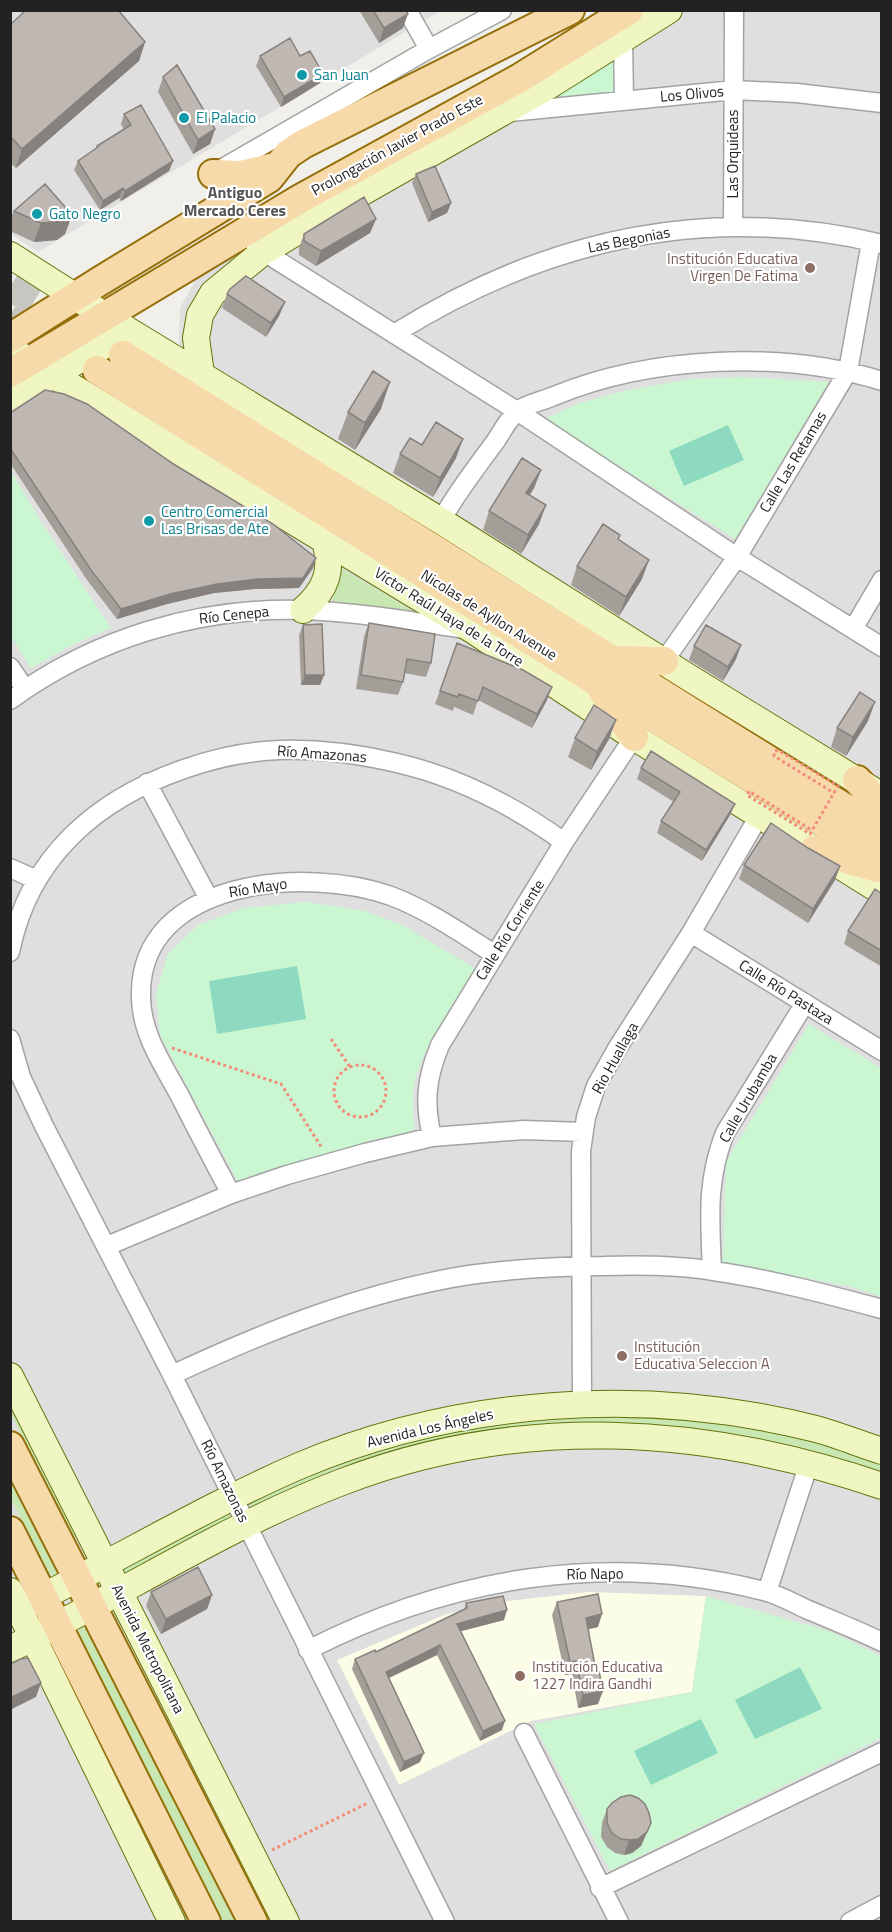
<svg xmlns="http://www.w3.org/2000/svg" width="892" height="1932" font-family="'Titillium Web',sans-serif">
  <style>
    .residential { fill: #e0dfdf }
    .education { fill: #fcfde6 }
    .grass { fill: #c9e7b3 }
    .park { fill: #caf7d1 }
    .pitch { fill: #8ddac1 }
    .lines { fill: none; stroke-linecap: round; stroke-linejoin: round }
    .primary-tunnel { stroke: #c8c6c1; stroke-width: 28; stroke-dasharray: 28 14; stroke-linecap: butt }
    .street-casing { stroke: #a3a3a3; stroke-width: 21 }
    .secondary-casing { stroke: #63750c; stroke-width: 28 }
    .primary-casing { stroke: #95700a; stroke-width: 32 }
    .path { stroke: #f28d7a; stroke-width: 3; stroke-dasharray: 3 3; stroke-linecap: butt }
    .street { stroke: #fff; stroke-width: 18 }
    .secondary { stroke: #f0f6c2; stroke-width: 26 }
    .primary { stroke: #f7daa9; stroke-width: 28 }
    .path-bridge { stroke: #f28d7a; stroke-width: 3; stroke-dasharray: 3 3; stroke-linecap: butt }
    .wall { fill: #a49e99 }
    .shaded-wall { fill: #86817d }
    .building { fill: #bfb8b2; stroke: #86817d; stroke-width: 1.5 }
    .culture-dot { fill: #0f9aa8; stroke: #fff; stroke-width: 2 }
    .education-dot { fill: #8d6e63; stroke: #fff; stroke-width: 2 }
    .labels { text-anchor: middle; stroke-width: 4.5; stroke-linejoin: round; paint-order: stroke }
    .culture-label { font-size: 15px; fill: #0d838f; stroke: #fff; text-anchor: start }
    .street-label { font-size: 15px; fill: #222; stroke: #fff }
    .education-label { font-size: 15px; fill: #785e54; stroke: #fff; text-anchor: start }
    .neighbourhood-label { font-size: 16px; font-weight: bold; fill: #555; stroke: #fff }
  </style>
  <rect width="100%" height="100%" fill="#f1efe9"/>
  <path class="residential" d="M10 11H440L38 252 11 234Z
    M650 11H881V808L715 703 199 387 179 343 180 308 199 274Z
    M55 365 881 883V1921H11L10 391Z"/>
  <path class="education" d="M588 1592 706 1596 692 1692 531 1721 399 1785 337 1660 444 1615 491 1603Z"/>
  <path class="grass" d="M342 569 420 615 332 601Z
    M10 1390 78 1536 72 1535 11 1414Z
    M584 1412 696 1416 798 1433 881 1461V1482L587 1428 251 1508 249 1503 252 1495 419 1436Z
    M10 1468 60 1574 56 1576 49 1574 11 1499Z
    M227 1512 231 1519 127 1578 117 1566Z
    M86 1624 244 1921H221L78 1637 79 1628Z"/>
  <path class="park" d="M615 60 616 95 551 101Z
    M744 377 829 382 735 539 544 419 580 403 624 391 690 379Z
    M11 471 40 520 111 628 74 644 31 668 11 636Z
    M306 902 365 911 404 926 476 969C454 1005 414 1054 413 1098 412 1111 414 1123 415 1136L239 1184 160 1035 156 993 168 954 198 925 244 908Z
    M809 1024 881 1068V1297L852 1287 723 1262 726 1162Z
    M706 1596 829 1631 881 1656V1738L610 1871 534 1724 692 1692Z"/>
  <path class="pitch" d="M728 425 744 460 684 486 669 451Z
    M297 966 306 1019 217 1034 209 981Z
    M800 1667 822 1709 755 1739 735 1700Z
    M701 1719 718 1753 651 1785 634 1751Z"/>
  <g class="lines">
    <path class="primary-tunnel" d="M10 287 100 341
      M10 315 77 357"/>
    <g class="street-casing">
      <path id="street" d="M407 10 429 49
        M623 40 624 101
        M510 112 734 90 797 93 882 103
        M216 172 429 49 502 10
        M733 226 734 10
        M256 247 517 411 737 557 882 647
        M394 334C544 240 707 202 882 244
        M441 521C456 493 476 468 495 442 501 433 508 420 516 412 525 404 543 401 554 396 651 356 782 350 882 381
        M853 629 882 580
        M664 661 737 557 848 371 871 242
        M10 667 25 689
        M10 700C95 638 198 607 302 610 356 612 411 621 465 629
        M147 783 209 899
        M10 868 37 880
        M691 933 882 1051
        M10 952C29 856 98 798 187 768 216 758 249 751 280 750 319 749 359 754 397 763 458 777 514 806 564 842
        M10 1039 21 1077 44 1126 172 1375 445 1922
        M432 1137C424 1102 426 1079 440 1045L564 842 634 737
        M231 1194C214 1162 197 1130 181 1098 164 1066 141 1034 141 997 138 878 309 866 391 896 428 910 461 933 494 954
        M107 1246 231 1194 287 1175 365 1153 432 1137 524 1130 583 1132
        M712 1271C710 1219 706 1181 725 1133L805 1003
        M172 1375C266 1331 366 1291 469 1275 514 1269 559 1266 604 1266 641 1265 678 1265 713 1271 770 1279 826 1294 882 1309
        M582 1405 581 1151 586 1117 596 1086 618 1047 691 933 759 816
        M767 1592 809 1463
        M308 1650C451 1577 607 1551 764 1591 779 1595 793 1603 806 1609 832 1620 857 1630 882 1642
        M524 1733 619 1922
        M600 1888 882 1752
        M850 1922 882 1905"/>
    </g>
    <g class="secondary-casing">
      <path id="secondary" d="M10 255 129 331 441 521 688 677 874 791
        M10 349 474 631 634 737 882 892
        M201 374 196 338 200 315 213 293 263 252 361 193 547 87 669 10
        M10 402 53 375 129 331
        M303 610C327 589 333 570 325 540
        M10 1376 286 1922
        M10 1591 172 1922
        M10 1613C107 1566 200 1509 299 1466 460 1398 647 1386 816 1429 838 1435 860 1444 882 1451
        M10 1649C121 1595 226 1526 342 1482 519 1414 704 1425 882 1486"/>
    </g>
    <g class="primary-casing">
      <path id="primary" d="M213 174 241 175 274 167
        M10 338 100 281 269 178 288 154 303 144 570 10
        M123 355 612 660 653 688 882 831
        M97 370 882 860
        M10 373 300 199 520 78 629 10
        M612 660 664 661
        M602 690 634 737
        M857 780 882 808
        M814 850 878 868
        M10 1446 253 1922
        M10 1531 206 1922"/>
    </g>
    <path class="path" d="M331 1039 350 1067
      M172 1048 281 1084 322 1148
      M334 1091a26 26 0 1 1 52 0a26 26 0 1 1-52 0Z
      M272 1850 368 1803"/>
    <use href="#street" class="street"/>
    <use href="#secondary" class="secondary"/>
    <use href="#primary" class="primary"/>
    <path class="path-bridge" d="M810 829 749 791 747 795 810 834 838 786 778 750 775 751 774 756 834 793"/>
  </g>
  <path class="wall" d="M359 10H406L403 28 379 43Z
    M10 25 145 42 139 61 16 168 10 163Z
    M260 56H300L323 74 320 83 281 107 256 66Z
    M163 77 215 129 210 144 193 154 158 92Z
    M124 114 173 161 169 171 121 201 119 198 100 210 74 170 78 161 96 149 97 146 124 130 121 124Z
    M416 174 451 203 447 213 428 222 412 183Z
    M14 211 72 215 65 234 57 240 34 242 10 231V219Z
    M376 219 370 233 316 266 299 255V248L304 234Z
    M227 294 285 302 279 316 266 337 222 308Z
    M381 409 355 450 338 439 348 412Z
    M10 413 313 568 299 588 255 589 214 593 167 604 117 619 87 580 10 463Z
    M422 445 456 458 433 497 393 473 400 454Z
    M541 470 534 488 530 495 546 505 539 524 521 554 483 530 489 511Z
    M620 535 619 539 642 579 619 616 571 585 577 566Z
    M369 623 431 663 426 677 404 673 403 682 398 695 356 689 364 636Z
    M303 625 324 675 320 685H301L299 635Z
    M457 643 547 700 532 728 478 700 473 715 454 707 453 711 435 704Z
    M741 645 736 659 723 681 689 660 694 646Z
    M616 720 609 739 591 770 568 757 575 738Z
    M868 721 846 756 831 747 837 728Z
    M641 768 735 804 730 815 702 861 657 833 661 821 674 802 637 779Z
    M808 848 840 866 835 880 808 923 739 879 744 865Z
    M882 894V967L844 944 848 931Z
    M151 1592 212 1595 207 1609 161 1634 146 1606Z
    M557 1602 598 1627 588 1629 598 1704 578 1708 572 1674 565 1675 552 1615Z
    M466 1603 504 1620 461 1631 502 1730 480 1741 437 1655 389 1678 420 1762 400 1772 352 1669 355 1659 376 1652 464 1610Z
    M607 1809 651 1823 641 1846 632 1853 624 1855 615 1853 607 1847 601 1837 602 1823Z"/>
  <path class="shaded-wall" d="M408 14 403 28 379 43 384 28Z
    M145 42 139 61 16 168 22 149Z
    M323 74 320 83 281 107 284 97Z
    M215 129 210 144 193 154 198 140Z
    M173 161 169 171 121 201 125 191Z
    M123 188 119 198 100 210 103 201Z
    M451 203 447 213 428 222 432 212Z
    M72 215 65 234 57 240 34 242 41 223Z
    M376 219 370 233 316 266 321 251Z
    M285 302 279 316 266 337 271 323Z
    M390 382 381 409 355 450 365 423Z
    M463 439 456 458 433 497 440 478Z
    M541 470 534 488 519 512 526 493Z
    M546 505 539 524 521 554 528 535Z
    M316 558 313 568 299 588 255 589 214 593 167 604 117 619 121 609 170 594Z
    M649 560 642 579 619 616 626 597Z
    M741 645 736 659 723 681 728 667Z
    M305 675H324L320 685H301Z
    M552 687 547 700 532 728 537 714Z
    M875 702 868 721 846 756 853 737Z
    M616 720 609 739 591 770 597 752Z
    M735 804 730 815 702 861 706 850Z
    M840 866 835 880 808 923 813 909Z
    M212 1595 207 1609 161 1634 166 1619Z
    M507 1610 504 1620 454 1633 457 1624Z
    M602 1614 598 1627 581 1631 586 1618Z
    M440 1645 437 1655 382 1681 386 1672Z
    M576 1661 572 1674 565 1675 570 1662Z
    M41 1683 36 1697 10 1710V1698Z
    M603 1691 598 1704 578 1708 583 1695Z
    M505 1721 502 1730 480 1741 483 1731Z
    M424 1753 420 1762 400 1772 404 1762Z
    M651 1823 641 1846 632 1853 624 1855 629 1840Z"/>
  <path class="building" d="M26 10H118L145 42 22 149 10 136V25Z
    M373 10H406L408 14 384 28Z
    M290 38 300 56 310 51 323 74 284 97 260 56Z
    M177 65 215 129 198 140 163 77Z
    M141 105 173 161 125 191 123 188 103 201 78 161 98 147 97 146 131 125 124 114Z
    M435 166 451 203 432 212 416 174Z
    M45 184 72 215 64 221 41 223 14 211Z
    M364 197 376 219 321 251 304 241V234Z
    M246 276 285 302 271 323 227 294 230 289Z
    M373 371 390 382 365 423 348 412Z
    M45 390 64 394 87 404 175 465 273 524 316 558 303 578 258 579 217 584 170 594 121 609 91 570 10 448V413Z
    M436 422 463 439 440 478 400 454 410 438 422 445Z
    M522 458 541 470 526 493 546 505 528 535 489 511Z
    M603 524 620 535 618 539 649 560 626 597 577 566Z
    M369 623 435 634 431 663 407 659 403 682 361 675Z
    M322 624 324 675H305L303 625Z
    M706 625 741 645 728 667 694 646Z
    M457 643 523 670 552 687 537 714 483 687 478 701 459 694 458 697 440 691Z
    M860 692 875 702 853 737 837 728Z
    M594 705 616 720 597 752 575 738Z
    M651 751 735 804 706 850 661 821 680 792 641 768Z
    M771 823 808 848 840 866 813 909 744 865Z
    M875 889 882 894V951L848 931Z
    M198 1567 212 1595 166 1619 151 1592Z
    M598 1594 602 1614 586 1618 596 1671H599L603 1691 583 1695 576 1661 570 1662 557 1602Z
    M503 1596 507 1610 457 1624 505 1721 483 1731 440 1645 386 1672 424 1753 404 1762 355 1659 375 1650 376 1652 467 1608 466 1603Z
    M28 1658 41 1683 10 1698V1664L21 1659Z
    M630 1795 638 1798 645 1804 649 1813 651 1823 647 1832 638 1839 629 1840 621 1839 612 1833 607 1823V1809L612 1803 621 1797Z"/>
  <g class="culture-dot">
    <circle cx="302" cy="75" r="6"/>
    <circle cx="184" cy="118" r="6"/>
    <circle cx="37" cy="214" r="6"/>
    <circle cx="149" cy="521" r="6"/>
  </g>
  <g class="education-dot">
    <circle cx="810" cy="268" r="6"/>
    <circle cx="622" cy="1356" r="6"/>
    <circle cx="520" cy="1676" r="6"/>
  </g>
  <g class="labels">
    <g class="culture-label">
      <text x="314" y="80">San Juan</text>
      <text x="196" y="123">El Palacio</text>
      <text x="49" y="219">Gato Negro</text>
      <text x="161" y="517">Centro Comercial<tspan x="161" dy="17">Las Brisas de Ate</tspan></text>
    </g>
    <g class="street-label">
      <text transform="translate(692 94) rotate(-5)" y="5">Los Olivos</text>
      <text transform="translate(397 145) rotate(-29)" y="5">Prolongación Javier Prado Este</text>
      <text transform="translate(733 154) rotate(-90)" y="5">Las Orquideas</text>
      <text transform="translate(629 240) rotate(-11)" y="5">Las Begonias</text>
      <text transform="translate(793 462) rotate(-59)" y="5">Calle Las Retamas</text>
      <text transform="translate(234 615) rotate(-6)" y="5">Río Cenepa</text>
      <text transform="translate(489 615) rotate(32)" y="5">Nicolas de Ayllon Avenue</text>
      <text transform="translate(449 617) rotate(32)" y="5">Víctor Raúl Haya de la Torre</text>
      <text transform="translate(322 754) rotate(4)" y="5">Río Amazonas</text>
      <text transform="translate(258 888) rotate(-9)" y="5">Río Mayo</text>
      <text transform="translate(510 930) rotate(-58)" y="5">Calle Río Corriente</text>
      <text transform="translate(786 992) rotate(32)" y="5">Calle Río Pastaza</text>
      <text transform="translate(615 1058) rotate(-61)" y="5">Rio Huallaga</text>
      <text transform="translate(748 1098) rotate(-60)" y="5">Calle Urubamba</text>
      <text transform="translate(430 1428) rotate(-13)" y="5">Avenida Los Ángeles</text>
      <text transform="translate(225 1481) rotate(64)" y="5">Río Amazonas</text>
      <text transform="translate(595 1574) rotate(-1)" y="5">Río Napo</text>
      <text transform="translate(148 1649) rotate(63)" y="5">Avenida Metropolitana</text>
    </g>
    <g class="education-label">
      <text x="798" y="264" text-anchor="end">Institución Educativa<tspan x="798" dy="17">Virgen De Fatima</tspan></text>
      <text x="634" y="1352">Institución<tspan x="634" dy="17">Educativa Seleccion A</tspan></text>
      <text x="532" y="1672">Institución Educativa<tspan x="532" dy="17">1227 Indira Gandhi</tspan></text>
    </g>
    <g class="neighbourhood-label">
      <text x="235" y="198">Antiguo<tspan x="235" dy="18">Mercado Ceres</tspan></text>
    </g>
  </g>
  <rect width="892" height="1932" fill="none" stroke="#222222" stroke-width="24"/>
</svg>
